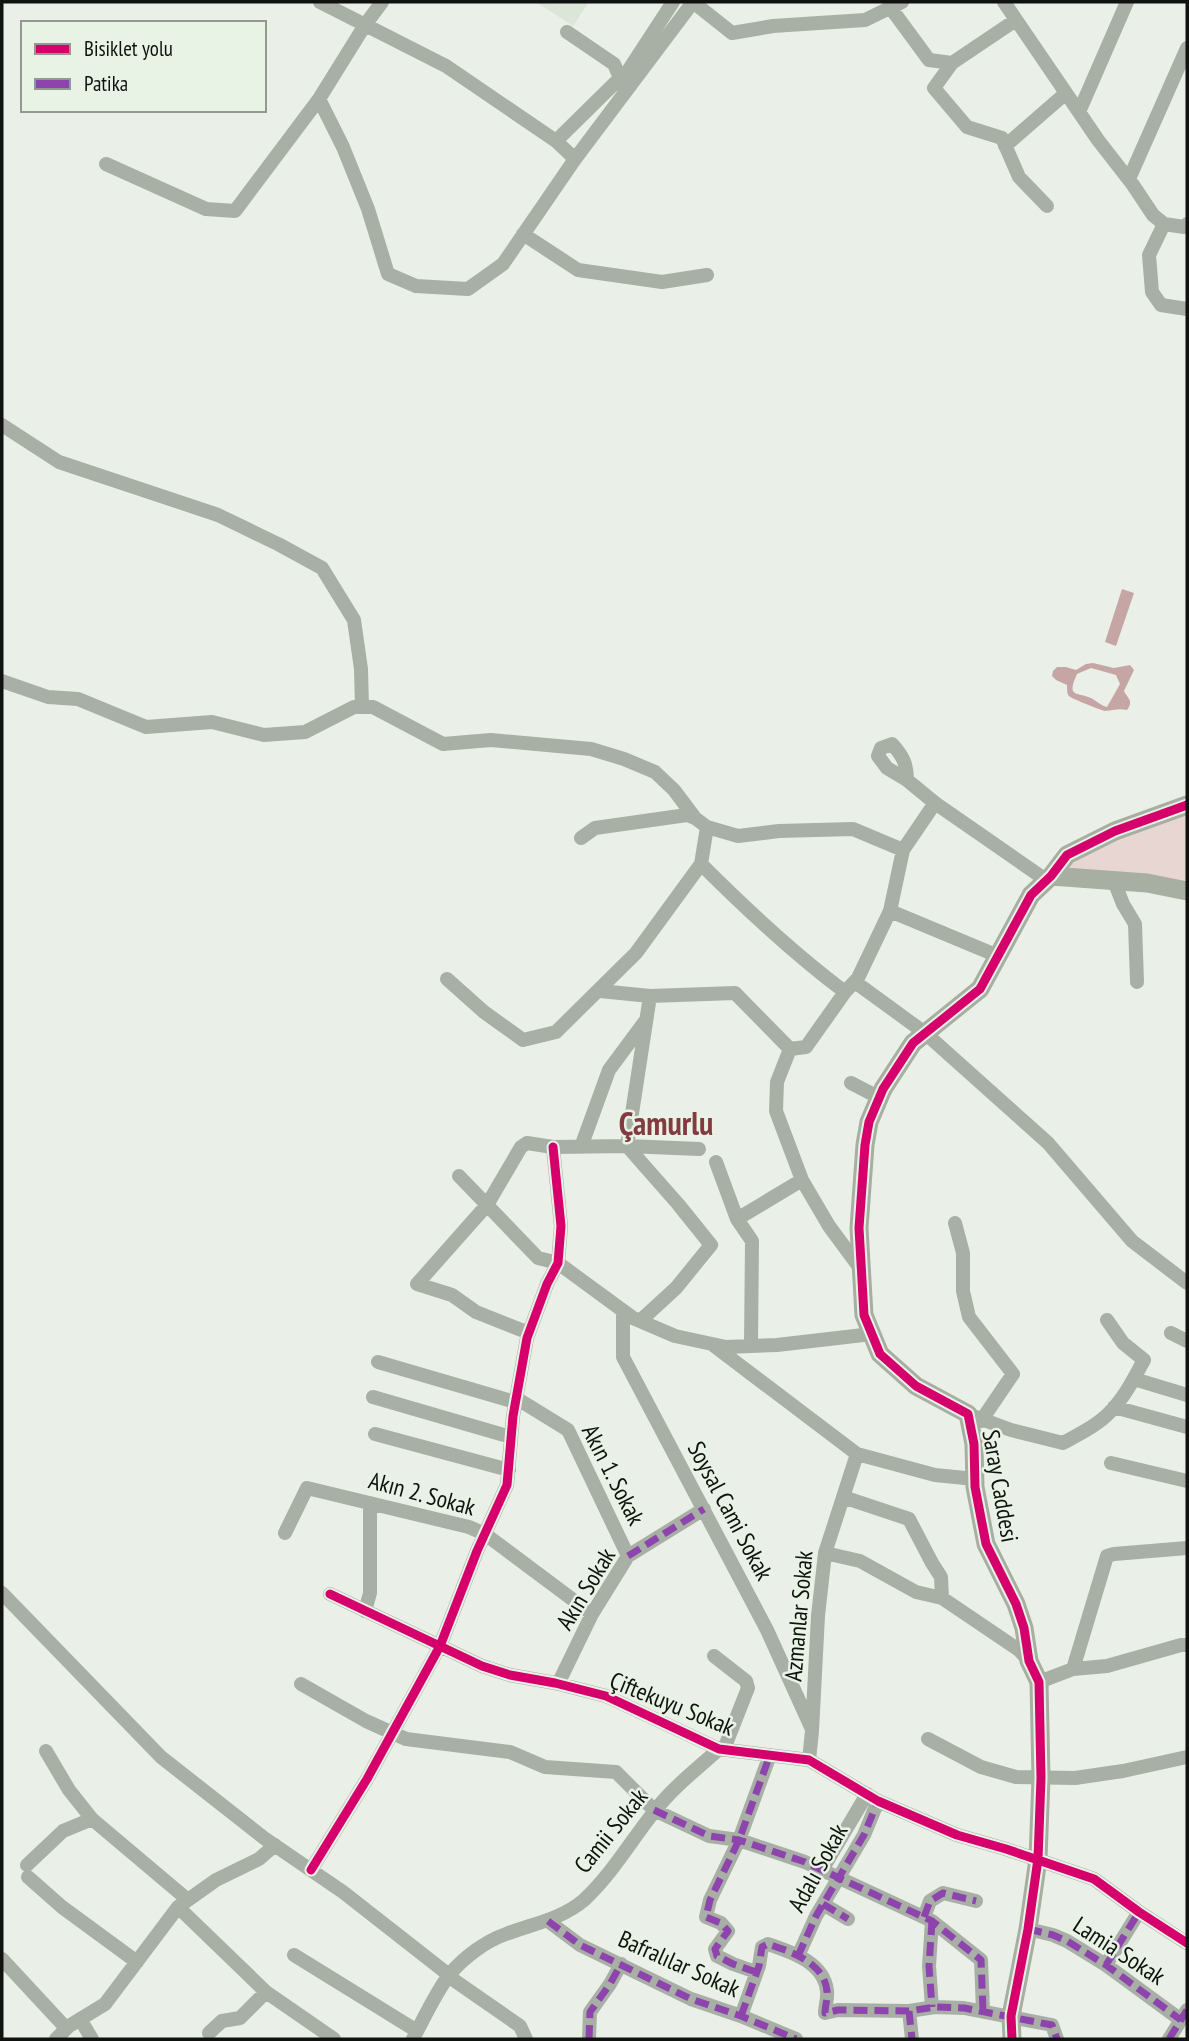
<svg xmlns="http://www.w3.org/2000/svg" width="1189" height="2041" font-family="'PT Sans Narrow',sans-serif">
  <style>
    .built { fill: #dbe6d8 }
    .green { fill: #e8d6d3 }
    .water { fill: #c6a6a5; fill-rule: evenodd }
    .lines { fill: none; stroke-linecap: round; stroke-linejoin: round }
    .street { stroke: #a8afa5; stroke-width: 14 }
    .secondary { stroke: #a6afa2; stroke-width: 19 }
    .quiet { stroke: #8e44ad; stroke-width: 7; stroke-dasharray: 14 7; stroke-linecap: butt }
    .cycleway-casing { stroke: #e9f3e5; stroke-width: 13 }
    .cycleway { stroke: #d6006c; stroke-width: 9 }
    .labels { text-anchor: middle; stroke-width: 5; stroke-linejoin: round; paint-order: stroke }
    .street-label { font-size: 24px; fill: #0f120e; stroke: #e9f3e5 }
    .district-label { font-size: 32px; font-weight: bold; fill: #833a41; stroke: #e9f3e5 }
  </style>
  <rect width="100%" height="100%" fill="#eaf0e8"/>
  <path class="built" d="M536 2H589L573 26Z"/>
  <path class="green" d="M1187 813V885L1065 869C1101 842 1145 827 1187 813Z"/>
  <path class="water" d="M1122 589 1134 593 1116 646 1105 642Z
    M1093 663 1114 668 1130 665 1134 670 1124 691C1128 699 1134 701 1127 710 1119 708 1114 710 1105 711 1103 711 1070 698 1069 696 1067 695 1067 687 1067 685L1056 680 1052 676 1053 671 1057 667H1066L1076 670 1086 664ZM1091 668 1116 675 1120 684 1107 707C1100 705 1097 701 1091 698 1077 692 1066 698 1077 674Z"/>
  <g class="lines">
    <path class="street" d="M320 2 446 66 556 141 575 159
      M382 2 365 25 319 99 343 147 368 209 388 274 416 286 468 289 503 264 575 159 693 2
      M693 2 732 33 773 26 865 20 902 2
      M1004 2 1098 140 1133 185 1153 215 1164 224 1184 227 1187 224
      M890 7 929 60 952 63 1016 20
      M567 32 614 64 620 78 621 85
      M952 63 934 88 967 127 1002 138 1019 177 1047 206
      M1079 112 1127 2
      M556 141 620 78 624 77 673 2
      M1005 146 1066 93
      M106 164 206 209 235 211 319 99
      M1129 179 1187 48
      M1164 224 1149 255 1152 292 1161 305 1187 309
      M523 234 578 270 662 282 707 275
      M2 425 59 462 218 515 278 544 322 568 354 620 361 669 362 707
      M2 681 48 697 78 699 146 727 212 722 264 735 305 732 354 707H373L443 744 491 740 591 749 624 759 655 772 674 790 695 818 707 827
      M907 780C907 764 903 756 892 744L881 748 878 756 887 768 907 780 935 803
      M581 838 595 828 687 815 695 818
      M701 864C747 910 793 953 845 992
      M1114 881 1123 904 1135 924 1137 982
      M998 956 890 911 903 850 935 803 1046 880
      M447 979 484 1012 523 1040 556 1032 636 953 701 864 707 827 738 836 779 831 853 829 903 850
      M855 982 925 1033 1048 1143 1132 1241 1187 1283
      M650 996 735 993 790 1049 777 1082 776 1111 802 1180 829 1226 860 1268
      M790 1049 806 1047 845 992 858 978 890 911
      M851 1083 880 1098
      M627 1146 678 1204 711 1245 676 1288 640 1321
      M627 1146 699 1149
      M581 1147 609 1070 646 1020
      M716 1162 737 1219
      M459 1176 487 1205 521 1147 527 1143 553 1147 627 1146 650 996 600 991
      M955 1223 963 1253V1291L969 1317 1013 1374 981 1421
      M623 1311V1357L767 1630 811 1727
      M529 1333 476 1312 452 1295 417 1284 487 1205 538 1258 558 1263 633 1318 675 1336 726 1347 777 1345 872 1334
      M1171 1333 1187 1341
      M713 1345 857 1454 825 1553 818 1616 812 1731 809 1760
      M751 1346 752 1241 737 1219 802 1180
      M378 1362 515 1402
      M1134 1379 1187 1395
      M373 1397 511 1437
      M516 1398 568 1430 628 1556
      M1114 1407 1187 1427
      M968 1414 1011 1430 1063 1443C1079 1434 1098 1425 1110 1412 1125 1397 1134 1378 1144 1360L1123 1343 1107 1320
      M375 1434 509 1470
      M857 1454 935 1475 975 1479
      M1111 1463 1187 1481
      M843 1497 909 1519 932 1563 941 1577 942 1598
      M285 1533 307 1488 469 1527 485 1534 592 1614
      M825 1553 860 1561 916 1592 942 1598 1019 1650 1029 1661
      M2 1593 161 1757 264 1838 343 1892 449 1975
      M330 1594 482 1666 510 1675 555 1683 606 1696 719 1749 809 1760 878 1801 957 1835 1006 1849 1094 1879 1139 1912 1187 1943
      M365 1611 370 1593V1503
      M714 1656 746 1681 748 1688 724 1749
      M1073 1669 1107 1556 1114 1554 1187 1548
      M1039 1682 1073 1669 1107 1666 1181 1645H1187
      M301 1684 366 1721 406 1739 510 1752 545 1767 616 1772 654 1810 709 1836 739 1840 805 1862 822 1870 932 1921 981 1960 983 2011
      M558 1684 592 1614 628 1556 704 1509
      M928 1739 981 1767 1016 1777 1075 1778 1123 1771 1187 1757
      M46 1751 69 1790 92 1819 188 1900
      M27 1865 63 1831 92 1819
      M311 1870 367 1779 440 1646 477 1551 507 1485 513 1416 527 1338 547 1284 558 1263 561 1226 553 1147
      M822 1870 867 1794
      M28 1877 62 1907 137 1962
      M823 1904 848 1919
      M178 1907 266 1992 334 2039
      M924 1917 930 1901 943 1893 976 1901
      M548 1921 580 1945 691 1999 741 2016 796 2039
      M932 1921 929 1966 932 2007
      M1028 1929 1053 1935 1067 1941 1106 1965 1181 2020
      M294 1955 417 2031
      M798 1956 816 1916 864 1835 878 1801
      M2 1959 66 2028
      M1106 1965 1139 1912
      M756 1972 733 1964 717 1956 715 1949 728 1931 721 1923 706 1917 710 1900 739 1840 770 1755
      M448 1976 520 2026 526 2039
      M909 2011 912 2039
      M741 2016 759 1966 762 1947 768 1944C791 1952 824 1962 827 1991 828 1998 825 2006 825 2013L838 2010 909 2011 935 2007 964 2008 1052 2025 1057 2039
      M80 2019 92 2039
      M209 2033 222 2021 240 2018 266 1992
      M56 2039 69 2026 105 2004 178 1907 216 1880 259 1859 275 1845
      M413 2039C423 2020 437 1990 450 1974 464 1957 486 1941 506 1934 532 1924 562 1919 584 1900 612 1874 630 1842 654 1812 672 1788 697 1769 719 1749
      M589 2039 590 2012 610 1984 621 1964
      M1169 2039 1187 2010"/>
    <path class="secondary" d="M1051 876 1147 883 1187 891
      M1012 2039 1011 2016 1028 1929 1038 1859 1041 1778 1039 1682 1029 1661 1024 1628 1016 1604 986 1544 975 1487 974 1444 968 1414 916 1386 880 1354 864 1315 859 1228 865 1145 869 1122 883 1089 913 1043 980 989 1031 895 1051 876 1067 855 1115 831 1187 805"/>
    <path class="quiet" d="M628 1556 704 1509
      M654 1810 709 1836 739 1840 805 1862 822 1870 932 1921 981 1960 983 2011
      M823 1904 848 1919
      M924 1917 930 1901 943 1893 976 1901
      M548 1921 580 1945 691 1999 741 2016 796 2039
      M932 1921 929 1966 932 2007
      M1028 1929 1053 1935 1067 1941 1106 1965 1181 2020
      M798 1956 816 1916 864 1835 878 1801
      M1106 1965 1139 1912
      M756 1972 733 1964 717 1956 715 1949 728 1931 721 1923 706 1917 710 1900 739 1840 770 1755
      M909 2011 912 2039
      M741 2016 759 1966 762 1947 768 1944C791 1952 824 1962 827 1991 828 1998 825 2006 825 2013L838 2010 909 2011 935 2007 964 2008 1052 2025 1057 2039
      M589 2039 590 2012 610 1984 621 1964
      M1169 2039 1187 2010"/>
    <g class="cycleway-casing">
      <path id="cycleway" d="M330 1594 482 1666 510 1675 555 1683 606 1696 719 1749 809 1760 878 1801 957 1835 1006 1849 1094 1879 1139 1912 1187 1943
        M311 1870 367 1779 440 1646 477 1551 507 1485 513 1416 527 1338 547 1284 558 1263 561 1226 553 1147
        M1012 2039 1011 2016 1028 1929 1038 1859 1041 1778 1039 1682 1029 1661 1024 1628 1016 1604 986 1544 975 1487 974 1444 968 1414 916 1386 880 1354 864 1315 859 1228 865 1145 869 1122 883 1089 913 1043 980 989 1031 895 1051 876 1067 855 1115 831 1187 805"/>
    </g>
    <use href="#cycleway" class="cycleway"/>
  </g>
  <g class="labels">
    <g class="street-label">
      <text transform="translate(613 1475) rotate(63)" y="8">Akın 1. Sokak</text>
      <text transform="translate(1000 1486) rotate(80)" y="8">Saray Caddesi</text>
      <text transform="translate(422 1494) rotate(15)" y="8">Akın 2. Sokak</text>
      <text transform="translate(730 1511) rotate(62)" y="8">Soysal Cami Sokak</text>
      <text transform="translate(586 1589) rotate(-59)" y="8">Akın Sokak</text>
      <text transform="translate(799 1616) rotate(-85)" y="8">Azmanlar Sokak</text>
      <text transform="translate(672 1704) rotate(22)" y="8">Çiftekuyu Sokak</text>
      <text transform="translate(611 1831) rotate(-51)" y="8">Camii Sokak</text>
      <text transform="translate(818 1868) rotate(-61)" y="8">Adalı Sokak</text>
      <text transform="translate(1119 1951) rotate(33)" y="8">Lamia Sokak</text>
      <text transform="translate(679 1964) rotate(24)" y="8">Bafralılar Sokak</text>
    </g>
    <g class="district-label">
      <text x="666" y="1135">Çamurlu</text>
    </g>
  </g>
  <rect width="1189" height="2041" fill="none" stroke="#0f120e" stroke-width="7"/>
  <rect x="21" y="21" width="245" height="91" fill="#e9f3e5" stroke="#92998f" stroke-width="2"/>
  <rect x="35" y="44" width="35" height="10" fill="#d6006c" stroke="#92998f" stroke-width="2"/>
  <text x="84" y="56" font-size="21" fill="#0f120e">Bisiklet yolu</text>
  <rect x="35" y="79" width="35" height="10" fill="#8e44ad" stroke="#92998f" stroke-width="2"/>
  <text x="84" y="91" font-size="21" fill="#0f120e">Patika</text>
</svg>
